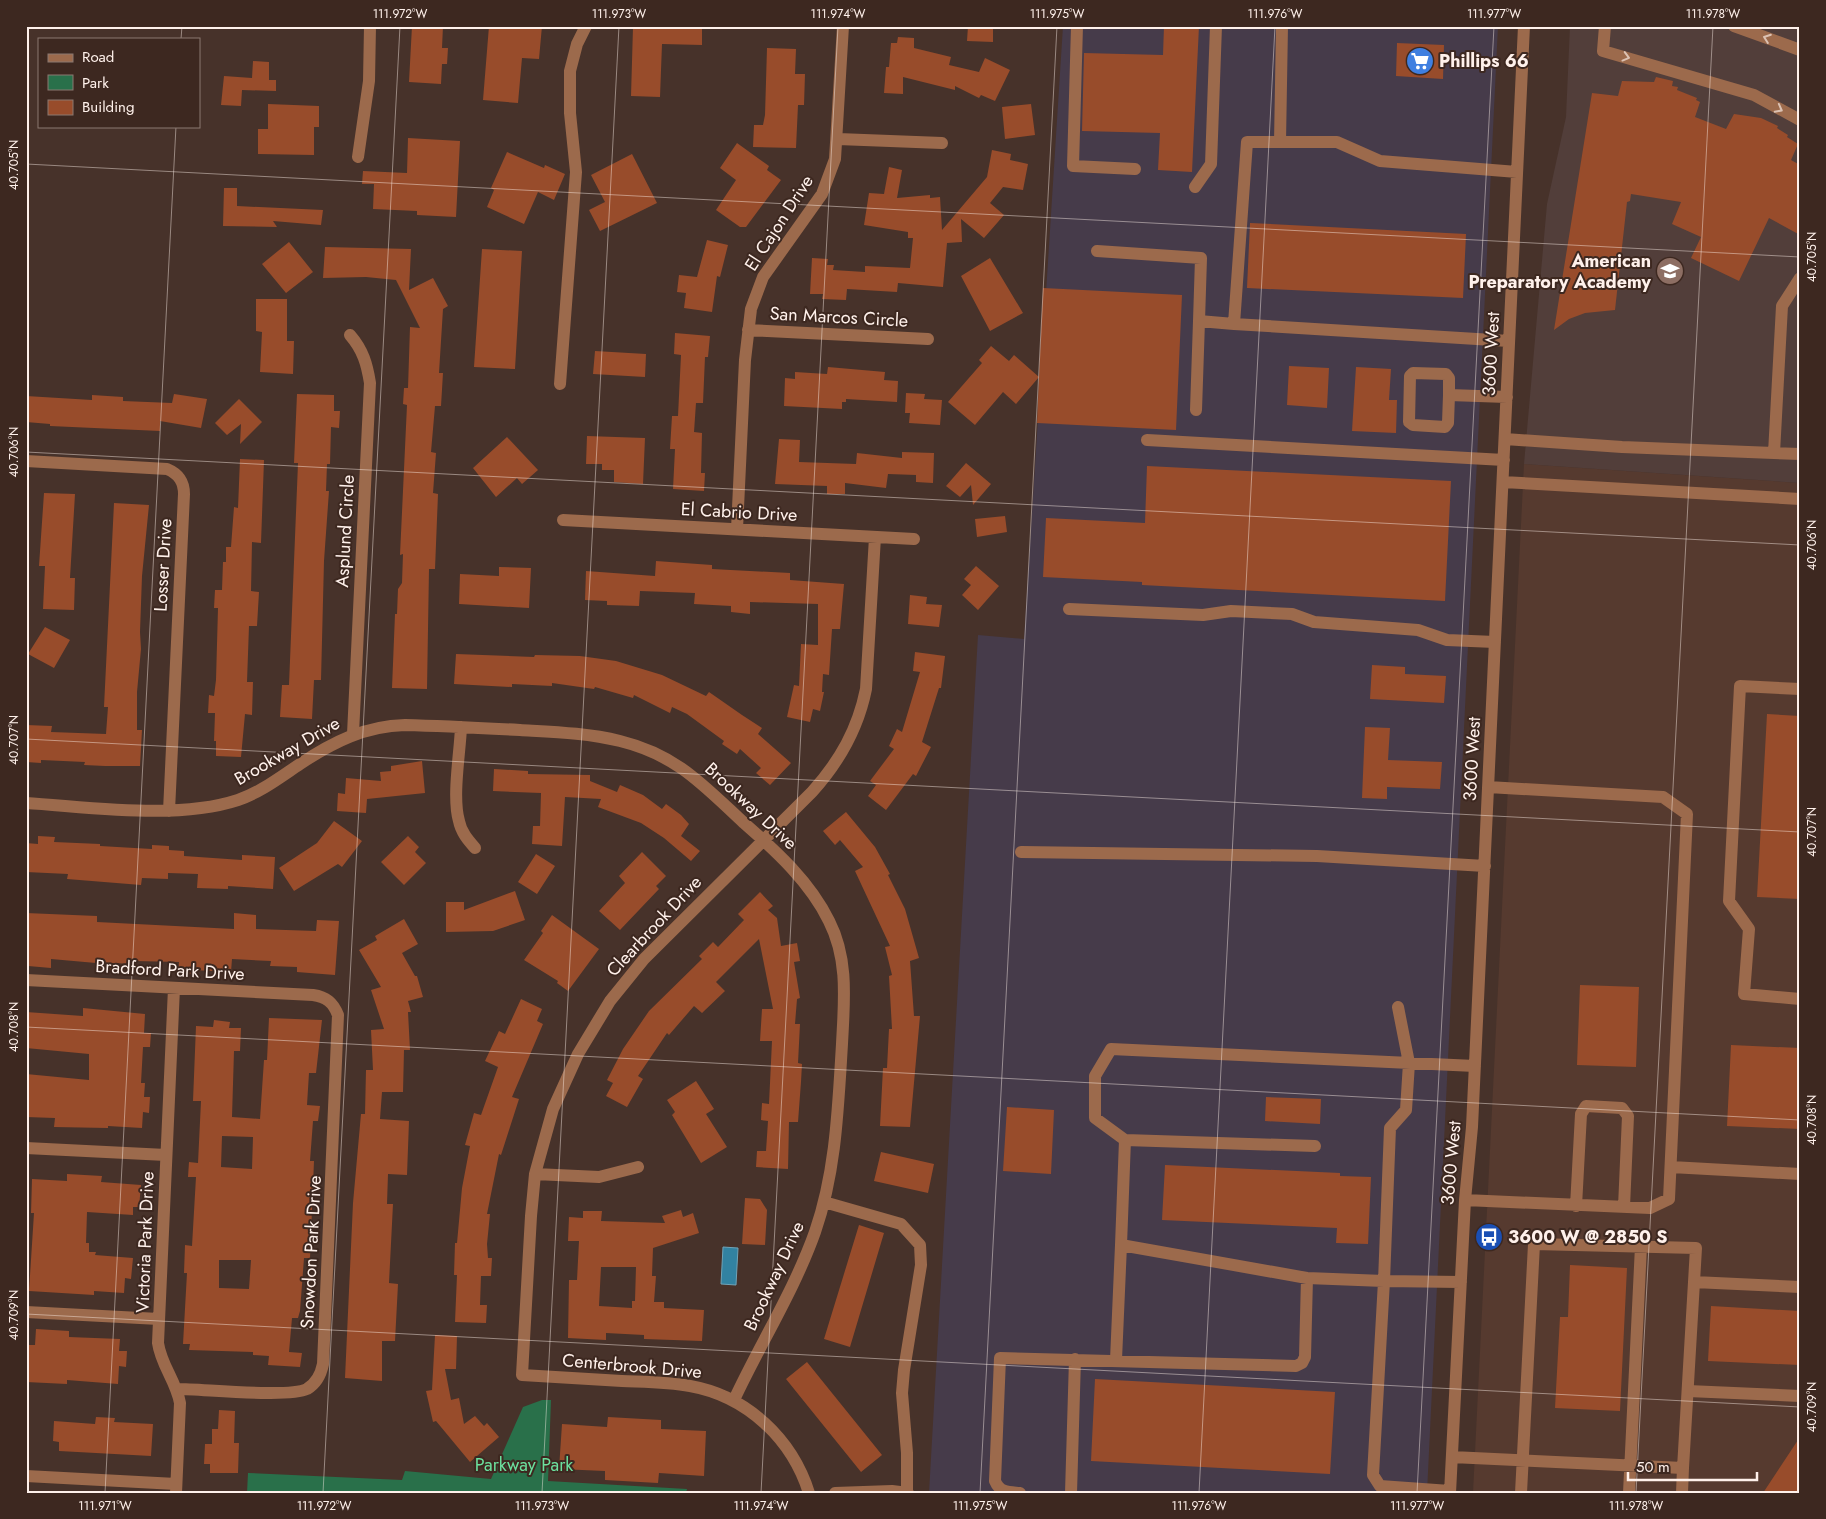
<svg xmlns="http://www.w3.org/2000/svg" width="1826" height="1519" font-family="Jost,sans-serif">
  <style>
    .built { fill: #563a2f }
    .industrial { fill: #463b4a }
    .education { fill: #523e3a }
    .green { fill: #29704a }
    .water { fill: #3282a1; stroke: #70a3b7 }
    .building { fill: #984c2b; fill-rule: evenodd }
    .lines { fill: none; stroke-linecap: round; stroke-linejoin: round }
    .minor { stroke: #9c6a4c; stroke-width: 12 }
    .oneway { stroke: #dcc2b3 }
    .ticks { fill: none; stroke: #fff1eb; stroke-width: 1; stroke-opacity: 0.45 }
    .labels { text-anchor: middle; stroke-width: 4; stroke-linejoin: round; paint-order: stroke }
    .poi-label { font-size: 18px; font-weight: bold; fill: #fff1eb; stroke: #3d2820; text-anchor: start }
    .street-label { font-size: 18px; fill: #fff1eb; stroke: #3d2820 }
    .park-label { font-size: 18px; fill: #6ce09e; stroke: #3d2820 }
    .neatline { fill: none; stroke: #fff1eb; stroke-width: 2 }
    .ticks-label { font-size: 12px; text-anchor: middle; fill: #fff1eb }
  </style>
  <rect width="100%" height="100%" fill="#47322a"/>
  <path class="built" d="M1524 464 1800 483V1493H1473Z"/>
  <path class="industrial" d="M1063 26H1498L1427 1493H929L978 635 1024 639Z"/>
  <path class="education" d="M1570 26H1800V483L1524 464 1547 204 1566 117Z"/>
  <path class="green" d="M542 1400H551L548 1481 687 1489 686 1493H247L248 1473 402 1480 405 1471 491 1479 523 1407Z"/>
  <path class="water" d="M723 1247 738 1248 736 1285 721 1284Z"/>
  <path class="building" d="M412 26H443L442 48H448L447 64H442L441 84 409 82Z
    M489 26H542L539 59 522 58 518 103 483 100Z
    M676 26H702V45L662 44 660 97 631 96 633 27 676 28Z
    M968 26H993V42L967 41Z
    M1164 26H1199L1192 172 1158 170 1160 133 1082 131 1084 53 1163 55Z
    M898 37 914 38V48L951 57 949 65 979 72 985 58 1010 70 995 101 981 95 979 98 955 86V90L903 77V94L884 93 886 67H889L891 43H897Z
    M1397 43 1444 45 1443 79 1396 76Z
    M767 48 796 49 795 74H805L804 105H798L796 148 753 147 754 125H763L765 115Z
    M253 61 269 62V80H276V91L242 90 241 106 221 105 224 76 252 78Z
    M1656 77 1673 81 1672 86 1678 87 1677 90 1697 98 1696 100 1700 102 1695 117 1726 129 1734 114 1761 118 1778 126 1777 128 1788 135 1787 137 1798 144 1791 160 1800 165V235L1769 218 1739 281 1691 258 1701 237 1672 224 1681 202 1631 194 1630 201 1627 202 1615 310 1585 313 1569 319 1554 330 1592 93 1618 96 1622 81 1654 82Z
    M268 104 319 106V127H314V155L258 154V129H268Z
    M1031 104 1035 135 1005 139 1002 107Z
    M408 138 460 141 456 217 417 215V211L373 209 374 184H362L363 171 407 173Z
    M737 143 769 166 767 170 781 180 746 227H740L716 210 736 180 720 168Z
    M992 150 1011 154 1010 160 1028 164 1023 190 1003 187 990 203 1004 215 984 238 961 219 962 242 947 243 943 287 898 283 897 292 847 289 846 300 822 299 823 294H810L812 258 828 259 827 265H834L833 270 865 272V266L910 268 913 238H908V232L864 225 869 193 884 194 889 167 902 170 897 198 930 195V198L940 197 942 230 987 177Z
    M507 152 544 168 545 165 565 174 554 200 538 192 524 224 487 207 494 190 491 188Z
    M632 154 657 203 600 231 589 210 605 202 591 175Z
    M224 188H237V206L323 210 321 225 273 221 277 227 223 226Z
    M1250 223 1466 234 1463 298 1247 288Z
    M707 240 728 245 720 277 717 276 712 312 684 308 686 293 677 292 679 275 697 277Z
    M289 242 313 272 286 293 262 264Z
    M325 247 411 249 409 290 433 278 448 306 443 309 439 373H443L441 406H435L431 452 436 453 433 493 438 494 435 569H429L427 689 392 688 395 614H397L398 589 402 583 403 554 400 555 407 405 403 404 404 388H408L410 327 420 328 396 280 366 277 323 278Z
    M482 249 522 251 515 369 474 367Z
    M990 258 1023 313 990 331 961 276Z
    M1043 288 1182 295 1176 430 1037 423 1039 377 1016 404 1003 392 975 425 948 402 982 363 979 360 991 346 1009 361 1014 355 1039 377Z
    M256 299H287V341H294L293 374 260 372 262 332 256 331Z
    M675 333 710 336 708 357H705L703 403H696L694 432 702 433 701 473H705L704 491 673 489 675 449H670L672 416H678L681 355 674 354Z
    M595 351 646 354 645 377 593 374Z
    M1289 366 1329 368 1327 408 1287 405Z
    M828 367 885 372 884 380 898 381 897 402 846 399V402H842V409L784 406 785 378 795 379V372L827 374Z
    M1356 367 1391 369 1389 400H1397L1396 433 1352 431Z
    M906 393 925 394 924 399 942 400 940 425 909 423 910 413H905Z
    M174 394 207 399 201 428 160 421V431L50 426V424L26 422V396L92 400V395L123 397V401L172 403Z
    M297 394 334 395V411H340L339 428 331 427 330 464H327L326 491H329L324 561 321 680H314L312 719 280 717 282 685H289L298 463H294Z
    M239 399 262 422 240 444 241 424 227 435 215 423Z
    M587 436 645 438 643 484 614 482V470H602V464H586Z
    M507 437 538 470 522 484 517 478 496 497 473 468Z
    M779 439 800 440 799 462 856 464 857 453 902 458V452L934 453 933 483 916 482V475L888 474 886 488 845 483V494H827V486L775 484Z
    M240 459 264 460 261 543 252 542 251 591 259 592 257 626H249L247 682H253L252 715 245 714 241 757 216 756V741H214L215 713H208L209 695 214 696 216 680 218 608H214L215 590H222L223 562H226V547H231L234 507 238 508Z
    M966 463 991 484 973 505 971 485 960 497 946 486Z
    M1147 466 1451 481 1445 601 1142 585V582L1043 577 1046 518 1145 523Z
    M44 493 75 494 70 578H75L74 610 43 609 45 566H39Z
    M114 503 149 505 142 576 140 632 141 649 137 692V730H142L140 766H105L84 765 85 762 41 760V763L26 762V725L52 726 51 732 106 734 108 707H104Z
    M1005 516 1007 532 977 537 975 519Z
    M656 561 712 565V569L790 573V580L844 584 840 629H832L829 675 823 674 822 692H824L820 711 813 709 810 722 787 717 794 685 799 686 801 644 818 645V604L750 602V614L731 612V606L694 604 695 593 640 591 639 606 607 605V601L585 600 586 571 655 576Z
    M976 566 999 586 978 610 962 595 971 585 964 579Z
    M499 567 531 568 529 608 459 604 460 574 499 576Z
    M910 595 927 597 926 604 942 605 939 627 908 624Z
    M45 627 70 640 54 668 28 654Z
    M915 652 945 656 941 688H939L922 742 931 747 916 776 913 774 886 810 868 796 876 785 870 781 894 749 889 746 897 729 902 732 920 672 913 671Z
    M456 654 534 657 535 655 580 656 616 661 662 675 706 696 709 692 742 715 762 728 758 734 791 763 770 785 756 773 761 768 740 749 737 754 722 744 724 741 687 714 672 707 670 713 634 695 633 698 595 687 594 689 552 683V686L512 684V687L454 684Z
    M1372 665 1405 667V674L1446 676 1444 703 1370 699Z
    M1767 714 1800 716V899L1757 897Z
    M1365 727 1390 728 1388 760 1442 762 1440 789 1387 787V799L1362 798Z
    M422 761 425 793 367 799 366 813 337 811 338 793 345 794 346 778 381 781 380 772 391 771V766Z
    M494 769 528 771V774L590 775V781L617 792 620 785 643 795 662 809 666 804 681 815 689 824 681 836 700 851 691 861 664 838 641 823 598 807 601 799 565 797 562 846 532 844 533 826H540L541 793 493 791Z
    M846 812 875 847 890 874 888 875 905 909 919 958 910 961 914 1016H920L910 1127 880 1126 883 1068H887L889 1029H892L889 976 892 975 885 947 890 946 855 871 863 867 840 840 835 845 823 831Z
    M334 821 362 841 342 867 338 864 294 891 279 868 317 843Z
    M38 836 55 837 54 842 100 844V846L152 849V845L169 846V850L184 851V856L242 860V855L275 857 273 889 228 886V889L197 888 198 874 168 873V879L142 878 141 885 67 879 68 874 26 872V843L38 844Z
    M408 836 419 847 415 852 426 863 404 885 381 862Z
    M642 852 666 876 656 886 659 889 620 930 599 911 625 883 619 876Z
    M536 854 555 866 537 894 518 882Z
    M515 891 525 920 493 931 446 932V902H464V910Z
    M760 892 773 906 768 910 777 918 781 946 797 943 800 961 794 962 800 998 797 999 795 1024H800L798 1063 802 1064 801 1082 798 1122H789L788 1169 756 1167 757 1151H766L768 1121 761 1120 762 1103 769 1104 772 1041H760L762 1009H773L759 939 716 982 725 991 702 1013 694 1006 669 1035 667 1033 638 1076 643 1079 627 1107 606 1096 613 1083 607 1080 623 1049 649 1011 702 959 699 956 713 942 718 947 744 920 738 914Z
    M26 913 97 916V922L234 929V913L256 915V929L316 931 317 920 339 921 335 975 297 972V967L270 966 271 961 232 959 231 972 193 970V974L178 973 179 962 135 961V964L112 963 111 970 96 969V963L51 959V968L28 966Z
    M552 915 599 949 568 991 557 983 558 981 524 960 543 933 541 931Z
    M404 919 418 944 402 953 415 976H417L423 997 408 1001 411 1012H408L410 1050H404L403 1092H382L380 1119 409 1121 407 1175 388 1174 387 1204H393L389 1283 398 1284 395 1341H382V1381L345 1378 353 1203 361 1114H365L366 1070H373L371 1030 384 1029 371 990 381 987 359 950 377 940 375 936Z
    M1580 985 1639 987 1636 1067 1577 1065Z
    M521 999 542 1009 537 1021 543 1024 512 1097 519 1099 501 1155 499 1154 487 1214H490L487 1244 488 1258H492L491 1276H481L480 1305H487L486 1323 455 1322 457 1275H454L455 1243H457L462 1188 470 1146 465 1145 474 1113 481 1115 498 1067 485 1061 499 1031 505 1034Z
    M83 1008 145 1014 144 1033H151L150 1047H143L141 1083H145L144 1097H150L149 1113 143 1112 142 1128 108 1126V1128L54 1127 55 1118 26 1117V1074L89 1080V1054L26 1048V1012L83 1016Z
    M269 1018 322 1020 316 1073H309L307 1105 320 1106 318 1121H313L310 1161H314L310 1258H304L300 1311 298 1318H292L289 1352 302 1353 300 1367 268 1365 269 1356 253 1355V1352L189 1350 190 1344H183L187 1273H184L185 1245 192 1246 196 1177H188L189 1162 198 1163 201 1101H193L196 1026 213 1027 214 1020 230 1022 229 1028H241L240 1051H234L232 1117 260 1119 264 1060H267ZM222 1136 253 1137 252 1169 221 1167ZM219 1260H251L249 1289 219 1288Z
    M1731 1045 1800 1048V1129L1727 1126Z
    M696 1081 714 1109 706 1114 727 1147 701 1163 672 1115 675 1112 667 1100Z
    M1266 1097 1321 1099 1320 1124 1265 1121Z
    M1007 1107 1054 1110 1051 1174 1003 1171Z
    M881 1152 934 1164 928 1193 874 1181Z
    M1165 1165 1340 1173V1176L1371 1177 1368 1244 1336 1243 1337 1228 1162 1220Z
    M67 1174 102 1176 101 1182 141 1185 139 1207H133V1215L87 1212 86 1243H89V1252H96L95 1255 133 1258 131 1279 125 1278 124 1293 94 1291V1295L29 1291 34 1213H31L32 1179 67 1181Z
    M745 1198 760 1199 767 1210 765 1245 742 1244Z
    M681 1210 683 1217 693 1213 699 1233 653 1248 652 1276H656L654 1302H664V1308L704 1310 702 1341 644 1339V1335L606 1333V1340L568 1338 569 1280H577L579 1241H568L569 1217 583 1218V1211H602L601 1221 665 1223 662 1216ZM601 1267H636L635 1301H632V1308L599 1306Z
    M859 1225 884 1233 850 1347 824 1339Z
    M1570 1265 1627 1268 1620 1411 1555 1408 1560 1317H1568Z
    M1711 1306 1800 1311V1365L1708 1361Z
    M36 1329 69 1331V1337L120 1339 119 1351H127L126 1367 119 1366 118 1384 67 1380V1384L26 1382V1345H35Z
    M435 1335 457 1336 456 1369H445L451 1400 459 1398 464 1424 475 1416 484 1426 487 1423 499 1437 470 1462 436 1421 433 1422 426 1391 432 1390Z
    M807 1362 882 1455 861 1472 786 1379Z
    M1095 1379 1335 1392 1330 1474 1091 1461Z
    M219 1410 235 1411 234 1443H239L238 1473H210V1464H204L205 1444H212V1429H218Z
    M96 1417 115 1418 114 1422 153 1424 151 1456 59 1451V1442L53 1441 54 1421 95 1424Z
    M608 1417 661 1420V1429L706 1431 704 1476 659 1473 658 1483 605 1480V1471L559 1469 562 1424 607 1427Z
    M1800 1437V1493H1763Z"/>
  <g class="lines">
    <path class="minor" d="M1077 26 1073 166 1135 169
      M1605 26 1603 51 1754 95 1800 120
      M1734 26 1800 50
      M838 139 942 143
      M1280 142 1282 26
      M358 157 369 81 370 26
      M1195 187 1211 164 1216 26
      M1097 251 1201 258 1199 321 1234 324
      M748 330 928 339
      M350 335C363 350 367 364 370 383L353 734
      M1509 341 1234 324 1247 142H1337L1380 161 1517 172
      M560 384 576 172 570 113V71L577 44 586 26
      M1449 395V378L1446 374 1413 373 1410 376 1409 422 1413 425 1445 427 1448 423 1449 395 1507 397
      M1196 410 1199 321
      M1505 439 1622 447 1800 454
      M1147 440 1504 460
      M1774 453 1782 306 1800 278
      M26 461 167 469C179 474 184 482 184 494L169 811
      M1503 482 1800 499
      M563 520 914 539
      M737 529 745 360 751 309 763 277 822 194 835 159 843 26
      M1069 609 1203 615 1231 611 1292 614 1314 622 1418 630 1447 640 1495 642
      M1800 689 1740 686 1729 901 1749 929 1744 994 1800 999
      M461 727C460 753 452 797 459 821 461 832 468 840 475 848
      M26 803C91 807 177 820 238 800 261 792 279 778 300 764 333 742 365 726 405 725 443 726 482 728 520 730 554 732 587 733 620 741 677 755 703 785 744 823 776 851 810 882 829 921 849 960 844 1002 842 1044 838 1109 836 1171 815 1232 794 1291 760 1344 734 1400
      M1021 852 1317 856 1485 866
      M26 980 313 995C326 997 333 1002 338 1015L323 1364C321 1374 317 1383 307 1389 289 1398 203 1389 178 1389
      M174 988 158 1343C161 1365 176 1381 180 1403L176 1493
      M1125 1140 1095 1118V1076L1111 1049 1475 1066
      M1315 1146 1125 1140 1121 1245 1307 1278 1384 1281 1390 1128 1406 1110 1409 1063 1398 1007
      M26 1148 166 1155
      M1671 1167 1800 1174
      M535 1174 599 1177 638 1167
      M1465 1200 1650 1208 1669 1199 1687 814 1663 797 1488 787
      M824 1202 901 1224 920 1245 921 1265 904 1370 902 1393 907 1453V1492
      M1576 1206 1581 1114 1586 1106 1622 1108 1628 1116 1624 1207
      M26 1312 159 1319
      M1116 1360 1121 1245
      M1688 1391 1800 1396
      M1452 1457 1683 1468 1682 1493
      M1683 1468 1694 1282
      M26 1476 176 1484
      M1450 1491 1380 1486 1373 1475 1384 1281 1461 1282
      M809 1493C792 1439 747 1396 690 1386 668 1382 645 1382 622 1381 589 1379 555 1377 522 1375L531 1216 535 1174 553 1109 578 1054 610 1001 644 959 812 792C840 761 858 729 866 689L875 537
      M835 1493 892 1491 908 1493
      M1020 1493C1009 1492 1000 1493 995 1481L1000 1358 1296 1366 1302 1363 1305 1357 1307 1278
      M1071 1493 1075 1359
      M1450 1493 1465 1200 1472 1127 1524 26
      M1521 1493 1534 1244 1696 1248 1694 1282 1800 1287
      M1629 1493 1641 1246"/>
  </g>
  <defs><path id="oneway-chevron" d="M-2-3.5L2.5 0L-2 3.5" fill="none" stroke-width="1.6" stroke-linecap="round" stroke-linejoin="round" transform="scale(1.25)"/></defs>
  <g class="oneway">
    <use href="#oneway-chevron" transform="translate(1767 38) rotate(-160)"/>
    <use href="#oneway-chevron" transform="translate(1626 57) rotate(15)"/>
    <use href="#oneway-chevron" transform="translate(1779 109) rotate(28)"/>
  </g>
  <path class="ticks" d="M181 39 182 26M26 164 1800 257M26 452 1800 545M26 739 1800 832M26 1027 1800 1120M26 1314 1800 1407M105 1493 176 126M323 1493 400 26M542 1493 619 26M761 1493 838 26M980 1493 1057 26M1199 1493 1275 26M1417 1493 1494 26M1636 1493 1713 26"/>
  <defs>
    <g id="supermarket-disc" transform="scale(1.4375)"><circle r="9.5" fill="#3f7fe0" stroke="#3d2820"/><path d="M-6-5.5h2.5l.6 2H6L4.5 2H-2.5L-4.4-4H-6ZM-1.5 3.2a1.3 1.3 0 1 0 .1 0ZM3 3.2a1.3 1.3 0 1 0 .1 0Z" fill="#fff"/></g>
    <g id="school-disc" transform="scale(1.4375)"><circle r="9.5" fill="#8d6e63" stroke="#3d2820"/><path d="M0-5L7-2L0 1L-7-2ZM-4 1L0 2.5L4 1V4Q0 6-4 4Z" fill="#fff"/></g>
    <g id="bus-disc" transform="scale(1.4375)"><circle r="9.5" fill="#1a4fb4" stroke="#3d2820"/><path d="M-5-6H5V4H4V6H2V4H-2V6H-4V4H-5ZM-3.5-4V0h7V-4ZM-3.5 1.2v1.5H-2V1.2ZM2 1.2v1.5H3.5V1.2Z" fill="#fff"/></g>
  </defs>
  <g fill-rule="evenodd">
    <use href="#supermarket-disc" x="1420" y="61"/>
    <use href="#school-disc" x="1670" y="271"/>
    <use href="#bus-disc" x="1489" y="1237"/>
  </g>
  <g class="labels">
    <g class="poi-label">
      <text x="1439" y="67">Phillips 66</text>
      <text x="1651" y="267" text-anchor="end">American<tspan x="1651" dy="21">Preparatory Academy</tspan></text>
      <text x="1508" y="1243">3600 W @ 2850 S</text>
    </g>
    <g class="street-label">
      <text transform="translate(779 223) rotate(-57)" y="6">El Cajon Drive</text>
      <text transform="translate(839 317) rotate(3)" y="6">San Marcos Circle</text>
      <text transform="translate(1491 354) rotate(-87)" y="6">3600 West</text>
      <text transform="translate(739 512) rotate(3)" y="6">El Cabrio Drive</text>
      <text transform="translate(345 531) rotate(-87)" y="6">Asplund Circle</text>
      <text transform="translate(163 565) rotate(-87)" y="6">Losser Drive</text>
      <text transform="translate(287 751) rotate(-30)" y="6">Brookway Drive</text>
      <text transform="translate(1472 759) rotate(-87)" y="6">3600 West</text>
      <text transform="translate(751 806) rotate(43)" y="6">Brookway Drive</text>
      <text transform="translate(654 926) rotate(-47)" y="6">Clearbrook Drive</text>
      <text transform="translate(170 970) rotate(3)" y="6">Bradford Park Drive</text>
      <text transform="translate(1451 1163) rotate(-85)" y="6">3600 West</text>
      <text transform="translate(145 1242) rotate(-88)" y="6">Victoria Park Drive</text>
      <text transform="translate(311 1252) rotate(-87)" y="6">Snowdon Park Drive</text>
      <text transform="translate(774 1276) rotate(-65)" y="6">Brookway Drive</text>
      <text transform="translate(632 1366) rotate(5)" y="6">Centerbrook Drive</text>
    </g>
    <g class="park-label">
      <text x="524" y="1471">Parkway Park</text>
    </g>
  </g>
  <rect width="1826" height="1519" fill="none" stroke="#3d2820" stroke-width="55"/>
  <rect x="38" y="38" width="162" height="90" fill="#3d2820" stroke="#8b7871"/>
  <rect x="48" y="54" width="25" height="8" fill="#9c6a4c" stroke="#8b7871"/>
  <text x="82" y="62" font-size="15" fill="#fff1eb">Road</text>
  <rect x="48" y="75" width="25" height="15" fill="#29704a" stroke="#8b7871"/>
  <text x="82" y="88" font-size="15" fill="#fff1eb">Park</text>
  <rect x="48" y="100" width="25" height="15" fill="#984c2b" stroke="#8b7871"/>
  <text x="82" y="112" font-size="15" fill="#fff1eb">Building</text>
  <path d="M1628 1472v8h129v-8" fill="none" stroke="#fff1eb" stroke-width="2.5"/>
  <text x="1636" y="1472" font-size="15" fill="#fff1eb" stroke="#3d2820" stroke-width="4" paint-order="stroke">50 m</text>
  <rect x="28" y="28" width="1770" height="1464" class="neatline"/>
  <g class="ticks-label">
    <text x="400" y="18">111.972°W</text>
    <text x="619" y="18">111.973°W</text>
    <text x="838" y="18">111.974°W</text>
    <text x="1057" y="18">111.975°W</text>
    <text x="1275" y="18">111.976°W</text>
    <text x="1494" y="18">111.977°W</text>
    <text x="1713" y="18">111.978°W</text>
    <text transform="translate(14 165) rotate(-90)" y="4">40.705°N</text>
    <text transform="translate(1812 257) rotate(-90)" y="4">40.705°N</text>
    <text transform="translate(14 452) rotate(-90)" y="4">40.706°N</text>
    <text transform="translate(1812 545) rotate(-90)" y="4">40.706°N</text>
    <text transform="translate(14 740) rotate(-90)" y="4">40.707°N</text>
    <text transform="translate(1812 832) rotate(-90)" y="4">40.707°N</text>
    <text transform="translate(14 1027) rotate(-90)" y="4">40.708°N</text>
    <text transform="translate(1812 1120) rotate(-90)" y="4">40.708°N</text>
    <text transform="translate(14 1315) rotate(-90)" y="4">40.709°N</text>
    <text transform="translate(1812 1407) rotate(-90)" y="4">40.709°N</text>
    <text x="105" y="1510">111.971°W</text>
    <text x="324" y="1510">111.972°W</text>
    <text x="542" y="1510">111.973°W</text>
    <text x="761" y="1510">111.974°W</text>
    <text x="980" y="1510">111.975°W</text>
    <text x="1199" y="1510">111.976°W</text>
    <text x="1417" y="1510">111.977°W</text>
    <text x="1636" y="1510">111.978°W</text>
  </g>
</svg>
